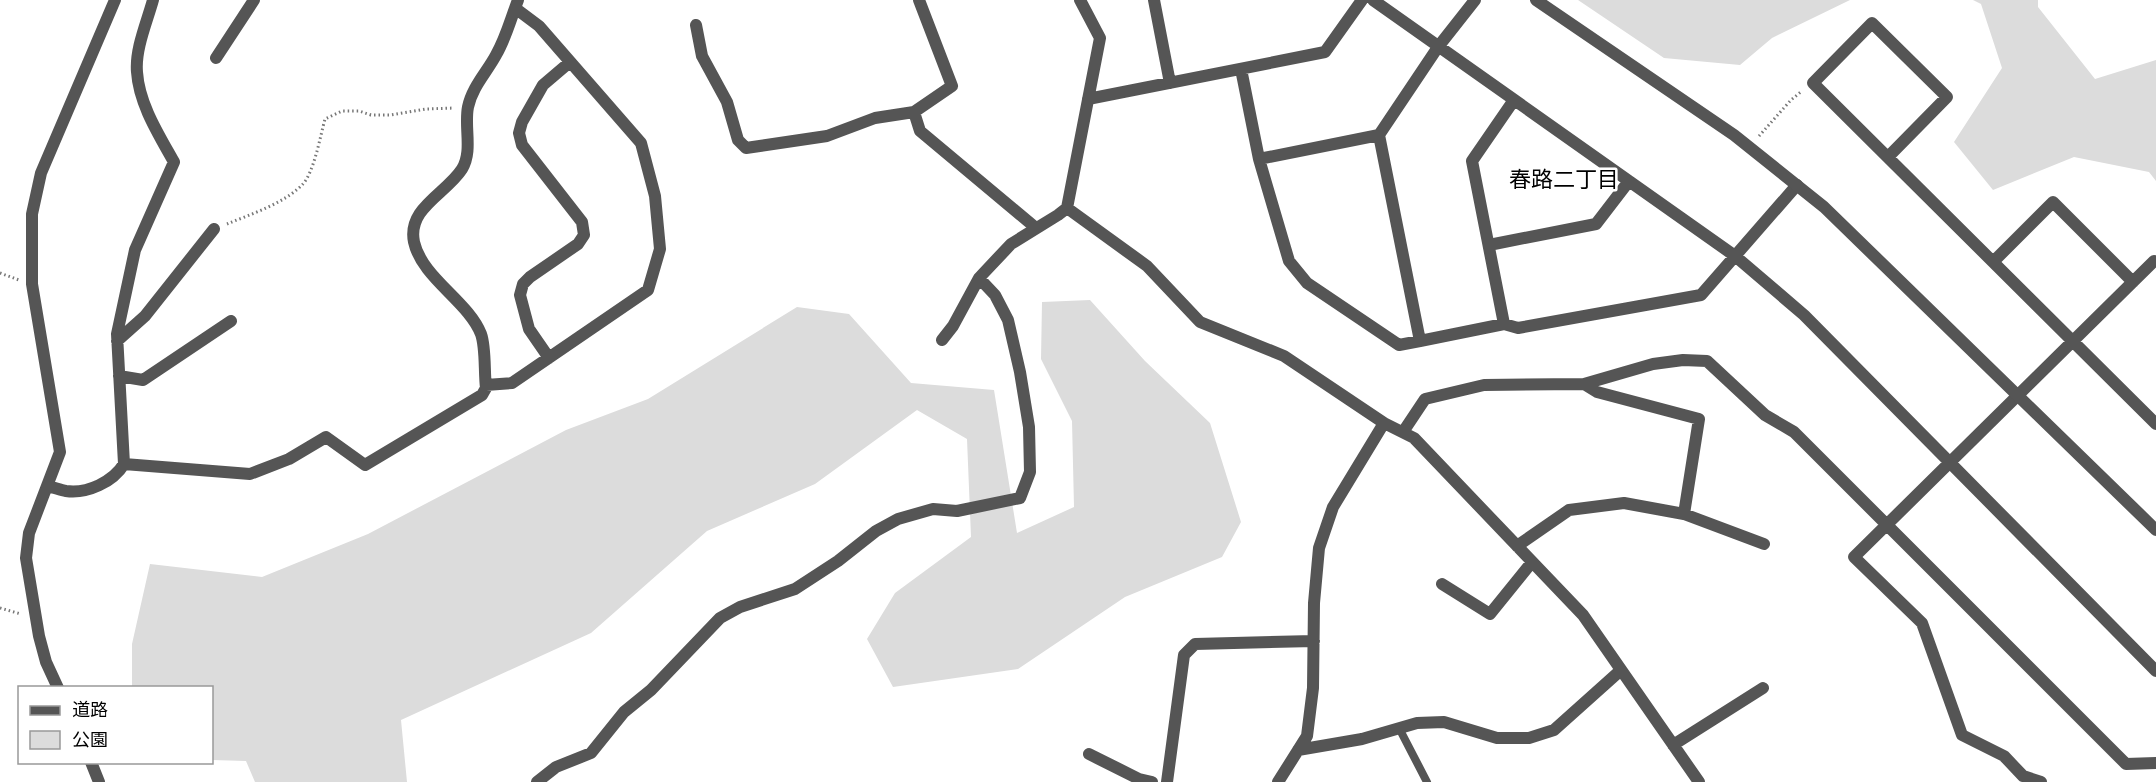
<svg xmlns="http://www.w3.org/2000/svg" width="2156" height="782" font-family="'DejaVu Sans','Noto Sans JP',sans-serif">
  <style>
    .green { fill: #dcdcdc }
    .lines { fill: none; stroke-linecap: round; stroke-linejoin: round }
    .path { stroke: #777; stroke-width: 3; stroke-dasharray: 1.5 3; stroke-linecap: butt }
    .service { stroke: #555; stroke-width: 8 }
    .minor { stroke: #555; stroke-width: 12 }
    .tertiary { stroke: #555; stroke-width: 12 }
    .labels { text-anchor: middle; stroke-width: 5; stroke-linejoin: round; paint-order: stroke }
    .neighbourhood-label { font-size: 22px; fill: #000; stroke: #fff }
  </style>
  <rect width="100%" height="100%" fill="#fff"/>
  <path class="green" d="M1578 0H1850L1772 38 1740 65 1664 58Z
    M1973 0H2038V7L2095 79 2156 60V181L2149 172 2074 157 1993 190 1954 142 2002 68 1981 4Z
    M1090 300 1145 361 1210 423 1241 522 1222 557 1125 597 1018 669 893 687 867 639 895 593 971 537 967 439 917 410 815 484 707 531 591 633 401 720 407 782H255L246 761 212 760V688H132V644L150 564 262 577 368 534 566 430 648 399 797 307 849 314 911 383 994 390 1017 533 1074 507 1072 421 1041 359 1042 302Z"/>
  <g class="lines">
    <path class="path" d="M1759 136 1791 100 1802 91
      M227 224C251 214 283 204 302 185 314 173 320 137 325 119L342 111H359L371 115H391L426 109 454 108
      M0 273 19 280
      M0 608 21 614"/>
    <path class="service" d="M1399 728 1427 782"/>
    <path class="minor" d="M1080 0 1100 38 1067 208 1147 266 1200 322 1284 356 1384 423
      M1154 0 1170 83
      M1373 0 1735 256 1804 315 2156 671
      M696 25 702 56 727 102 738 140 746 148 827 136 875 118 914 112 952 86 919 0
      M216 58 254 0
      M1241 69 1259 159 1379 135 1420 341 1504 324 1472 161 1514 100
      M1088 99 1325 52 1362 0
      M914 112 920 131 1036 228
      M1379 135 1438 47 1475 0
      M1888 157 1947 97 1872 23 1813 83 2156 424
      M1259 159 1289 261 1307 283 1399 345 1420 341
      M1489 245 1596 224 1629 181
      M1993 262 2053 202 2133 282
      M1504 324 1518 328 1701 295 1797 185
      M942 340 953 326 979 278 1011 244 1058 215 1067 208
      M117 341 145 316 214 229
      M549 358 529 329 520 295 523 284 530 277 578 244 584 235 582 222 522 145 519 133 522 122 543 85 570 62
      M119 376 143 380 231 321
      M1584 384 1597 392 1699 419 1684 514
      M486 385 512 383 648 290 660 249 655 196 641 143 539 26 515 8
      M1403 432 1425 399 1484 385 1584 384 1653 364 1683 360 1707 361 1765 415 1794 432 2126 764 2156 763
      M124 464 250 474 289 459 326 437 365 465 482 395 486 388C484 372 486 348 481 334 468 301 422 278 414 242 407 208 446 194 462 169 473 151 464 127 468 107 472 87 487 72 496 55 506 38 511 18 518 0
      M47 486C53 487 60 490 66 491 87 494 113 482 124 464L117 334 135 250 174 162C159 135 139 104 137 72 135 49 147 22 153 0
      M1517 546 1569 510 1624 503 1684 514 1764 544
      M1442 584 1490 614 1532 562
      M58 688 46 662 39 636 26 558 29 533 60 452 32 284V214L41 173 115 0
      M1673 745 1763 688
      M1298 750 1362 739 1417 723 1444 722 1497 738H1529L1554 730 1621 670
      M1089 754 1139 779 1152 782
      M91 762 99 782
      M537 782 556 767 591 753 624 712 651 690 720 618 740 607 795 589 838 561 876 531 898 519 933 509 957 511 1020 498 1030 472 1029 427 1020 372 1008 320 995 295 979 278
      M1167 782 1184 655 1195 644 1314 641
      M1278 782 1307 736 1313 688 1314 603 1319 548 1333 507 1384 423 1414 438 1583 615 1699 782
      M2041 782 2023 776 2004 756 1962 735 1922 623 1854 557 2154 261"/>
    <path class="tertiary" d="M1536 0 1734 135 1824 207 2156 530"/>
  </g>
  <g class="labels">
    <g class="neighbourhood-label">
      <text x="1564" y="187">春路二丁目</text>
    </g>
  </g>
  <rect x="18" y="686" width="195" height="78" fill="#ffffff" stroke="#999999" stroke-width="1.5"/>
  <rect x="30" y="706" width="30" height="9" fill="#555555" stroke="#999999" stroke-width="1.5"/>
  <text x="72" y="716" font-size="18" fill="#000000">道路</text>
  <rect x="30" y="731" width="30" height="18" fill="#dcdcdc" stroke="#999999" stroke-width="1.5"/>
  <text x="72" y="746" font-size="18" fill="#000000">公園</text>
</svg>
